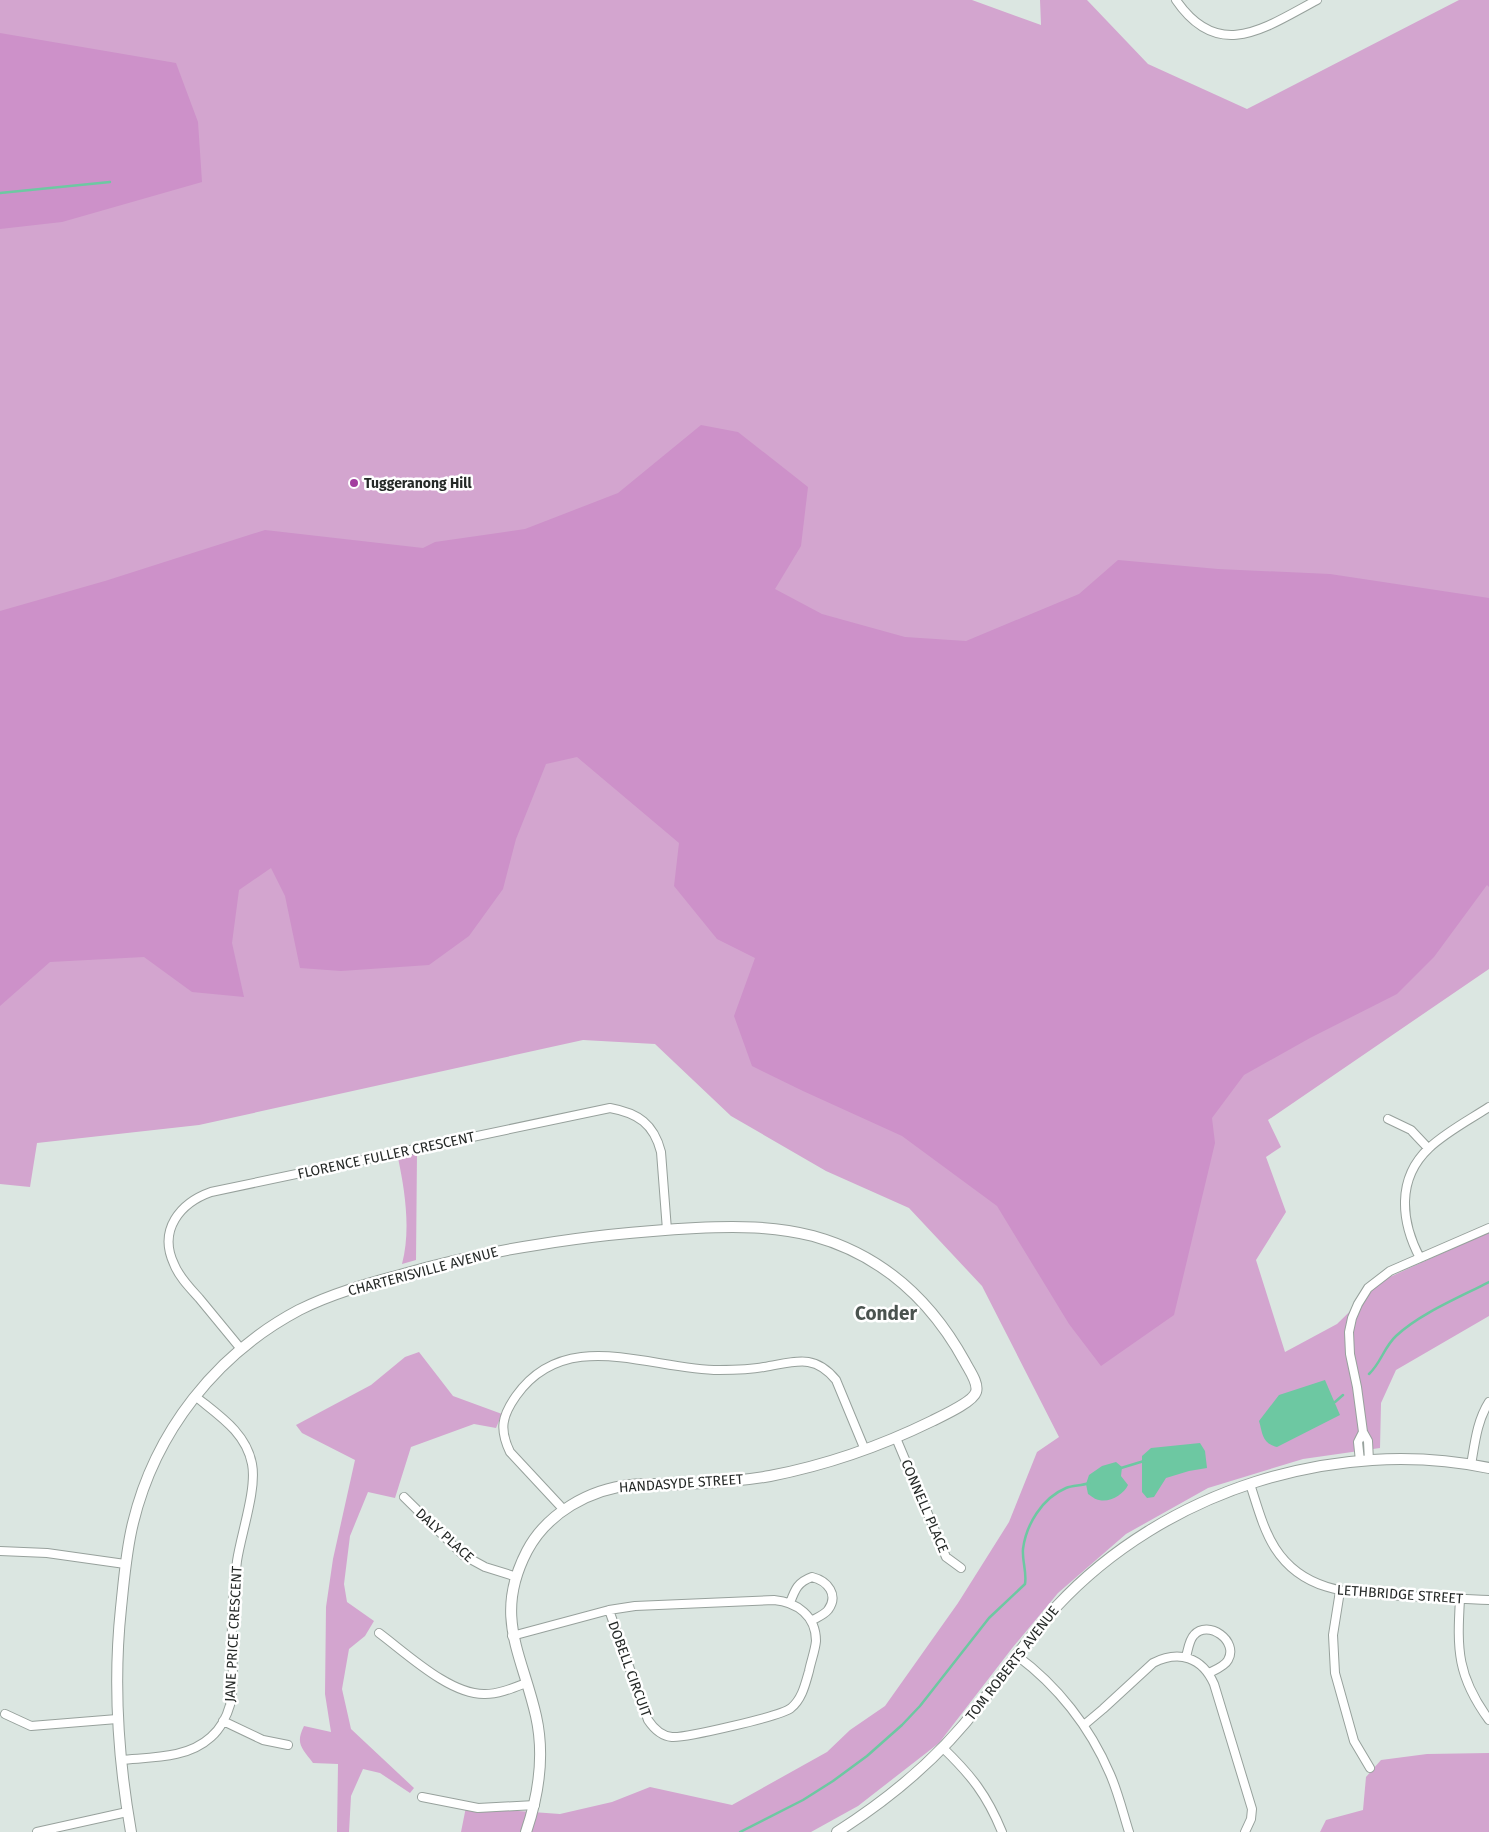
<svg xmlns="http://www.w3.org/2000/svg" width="1489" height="1832" font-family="'Fira Sans',sans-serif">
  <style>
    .green { fill: #d3a5cf }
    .forest { fill: #cd91c9 }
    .water { fill: #6dc8a2 }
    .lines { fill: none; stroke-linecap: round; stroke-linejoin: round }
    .stream { stroke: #6dc8a2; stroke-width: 2.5 }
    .street-casing { stroke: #97a19c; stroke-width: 10 }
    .secondary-casing { stroke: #97a19c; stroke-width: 12 }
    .street { stroke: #fff; stroke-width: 8 }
    .secondary { stroke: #fff; stroke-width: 10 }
    .poi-dot { fill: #a33c9f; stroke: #fff; stroke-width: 2 }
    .labels { text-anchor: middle; stroke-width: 5; stroke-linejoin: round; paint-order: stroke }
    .poi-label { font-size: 14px; font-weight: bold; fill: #252927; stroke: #fff; text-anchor: start }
    .street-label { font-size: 14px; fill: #252927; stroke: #fff }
    .district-label { font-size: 19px; font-weight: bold; fill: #4a534f; stroke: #fff }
  </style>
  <rect width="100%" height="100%" fill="#dbe6e1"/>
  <path class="green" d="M0 0H972L1041 25 1040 0H1087L1148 64 1247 109 1459 0H1489V969L1268 1120 1281 1147 1266 1157 1286 1212 1256 1260 1285 1352 1337 1324 1381 1281 1489 1232V1316L1396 1370 1381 1403 1380 1448 1303 1459 1208 1488 1126 1534 1058 1593 1013 1647 939 1743 858 1806 811 1832H461L466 1807 560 1814 612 1802 650 1787 732 1805 827 1752 850 1730 885 1706 958 1603 1009 1522 1037 1452 1059 1437 982 1286 909 1208 826 1171 731 1116 655 1044 583 1040 199 1125 37 1143 30 1187 0 1184Z
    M417 1153 416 1260 402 1264C411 1230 405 1191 398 1158Z
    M419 1352 453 1396 502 1414 496 1428 474 1424 411 1447 395 1498 368 1492 350 1536 344 1584 347 1602 374 1621 365 1636 349 1649 342 1689 351 1729 414 1788 410 1793 380 1773 363 1769 351 1796 349 1832H337L338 1764 313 1763C302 1748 295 1744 304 1726L331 1732 325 1694 326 1607 333 1559 355 1460 302 1433 296 1425 371 1385 405 1357Z
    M1489 1753V1832H1320L1326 1820 1363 1810 1366 1777 1381 1760 1427 1754Z"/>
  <path class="forest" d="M0 33 176 63 198 122 202 182 62 222 0 229Z
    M701 425 738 432 808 487 801 546 775 589 822 614 905 637 966 641 1079 594 1118 560 1218 569 1330 574 1489 598V887L1487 885 1434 957 1397 994 1310 1038 1244 1075 1212 1118 1215 1143 1174 1315 1101 1366 1069 1324 997 1206 902 1136 803 1091 752 1066 734 1016 755 958 717 939 674 886 679 843 577 757 546 764 516 839 503 889 469 936 429 965 341 971 300 968 285 896 271 868 239 890 232 943 244 997 192 992 144 957 50 962 0 1006V611L105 581 265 530 423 548 435 542 525 529 618 493Z"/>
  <path class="water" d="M1325 1380 1340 1415 1277 1447C1262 1443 1263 1435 1259 1421L1279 1395Z
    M1200 1443 1205 1451 1207 1468 1189 1471 1166 1478 1154 1497 1147 1498 1142 1492V1456L1151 1448Z
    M1116 1462 1122 1467 1121 1476 1128 1485C1124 1494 1110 1503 1099 1500 1096 1500 1091 1496 1088 1494L1086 1484 1089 1475 1102 1466Z"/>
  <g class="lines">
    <path class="stream" d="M0 193 110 182
      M1369 1374C1381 1363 1384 1347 1396 1336 1419 1314 1460 1297 1489 1282
      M1335 1402 1343 1395
      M1121 1468 1144 1461
      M740 1832 803 1800 833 1781 867 1756 902 1725 920 1706 989 1618 1025 1584C1027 1572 1022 1561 1023 1549 1026 1525 1042 1498 1066 1488 1073 1485 1081 1486 1089 1483"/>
    <g class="street-casing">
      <path id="street" d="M1176 0C1219 63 1266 27 1317 0
        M1388 1119 1411 1130 1428 1148
        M1420 1258C1401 1222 1396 1179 1429 1148 1446 1132 1469 1120 1489 1107
        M241 1349C227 1332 213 1315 199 1298 190 1288 179 1277 174 1264 158 1230 180 1203 211 1192L610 1108C638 1113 654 1124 661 1152L667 1230
        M896 1438 946 1557 961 1568
        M1360 1461 1358 1442 1363 1432
        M1369 1461 1368 1441 1363 1432 1357 1387 1350 1354 1349 1332 1352 1318 1358 1304 1368 1288 1390 1271 1489 1228
        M1471 1465C1475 1442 1477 1421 1489 1402
        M1250 1484C1257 1505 1263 1529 1275 1548 1305 1595 1356 1593 1405 1596 1433 1597 1461 1599 1489 1600
        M404 1497 463 1555 485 1567 517 1577
        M564 1510 510 1452C499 1429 502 1416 516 1396 566 1325 651 1370 719 1370 734 1370 749 1370 764 1367 795 1362 814 1353 836 1380L865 1450
        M0 1551 47 1553 125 1564
        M1340 1591 1333 1635 1335 1673 1354 1741 1370 1768
        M1460 1599C1457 1650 1457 1676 1489 1720
        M790 1603C795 1589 798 1582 812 1577 828 1581 839 1595 828 1610 824 1615 816 1618 811 1621
        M379 1633C406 1653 450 1695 485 1694 499 1694 513 1688 526 1683
        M512 1636 609 1610 648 1720C654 1729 661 1736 672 1737 685 1738 782 1716 791 1708 802 1699 805 1685 809 1671 811 1661 815 1651 816 1641 816 1616 797 1602 774 1600L635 1606 609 1610
        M1016 1655C1057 1685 1090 1727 1110 1774 1118 1792 1123 1813 1129 1832
        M1186 1657C1188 1650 1189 1640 1194 1635 1208 1619 1239 1641 1228 1660 1225 1666 1215 1670 1209 1673
        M5 1714 31 1726 117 1719
        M223 1721 263 1740 288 1745
        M1084 1725 1103 1709 1153 1663C1179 1650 1202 1657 1214 1684L1252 1809 1251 1819 1245 1832
        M943 1748C971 1775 987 1795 1002 1832
        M121 1760C151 1757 187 1759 211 1737 220 1729 227 1716 230 1705 235 1683 232 1659 232 1637 231 1612 234 1586 237 1561 241 1534 257 1489 252 1464 246 1432 218 1415 195 1396
        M422 1797 478 1808 535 1805
        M37 1832 127 1812"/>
    </g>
    <g class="secondary-casing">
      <path id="secondary" d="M131 1832C118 1758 113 1683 121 1608 124 1580 126 1551 133 1523 155 1432 216 1354 299 1310 331 1294 366 1284 400 1275 445 1262 490 1252 536 1245 589 1236 642 1231 696 1228 735 1226 774 1226 813 1236 882 1255 931 1300 965 1362 969 1370 979 1383 976 1392 973 1402 942 1416 932 1421 881 1446 827 1465 770 1476 742 1481 713 1483 685 1484 667 1485 649 1483 631 1485 590 1489 547 1513 527 1551 493 1616 522 1654 536 1716 545 1756 539 1794 526 1832
        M837 1832C892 1797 942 1755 981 1703 1006 1671 1029 1636 1057 1606 1164 1491 1336 1436 1489 1468"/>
    </g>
    <use href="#street" class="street"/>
    <use href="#secondary" class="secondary"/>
  </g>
  <circle class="poi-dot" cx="354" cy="483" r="5"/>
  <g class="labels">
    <g class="poi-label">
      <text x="364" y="488">Tuggeranong Hill</text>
    </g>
    <g class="street-label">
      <text transform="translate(386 1155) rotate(-12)" y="5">FLORENCE FULLER CRESCENT</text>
      <text transform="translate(423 1271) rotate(-15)" y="5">CHARTERISVILLE AVENUE</text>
      <text transform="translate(681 1483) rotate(-4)" y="5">HANDASYDE STREET</text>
      <text transform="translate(925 1506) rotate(67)" y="5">CONNELL PLACE</text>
      <text transform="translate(445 1535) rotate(42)" y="5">DALY PLACE</text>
      <text transform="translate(1400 1594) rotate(4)" y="5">LETHBRIDGE STREET</text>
      <text transform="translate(233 1634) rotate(-87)" y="5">JANE PRICE CRESCENT</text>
      <text transform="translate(1012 1663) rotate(-52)" y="5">TOM ROBERTS AVENUE</text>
      <text transform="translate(630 1669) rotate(70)" y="5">DOBELL CIRCUIT</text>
    </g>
    <g class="district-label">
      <text x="886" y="1320">Conder</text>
    </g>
  </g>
</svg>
